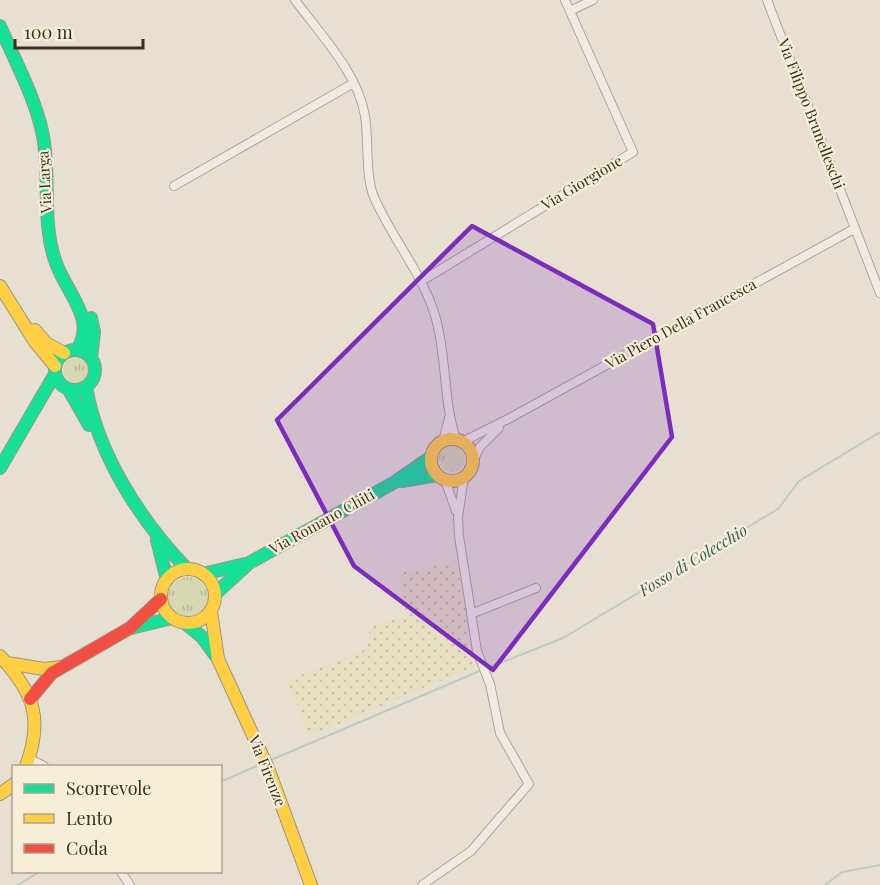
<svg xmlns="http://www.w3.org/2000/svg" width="880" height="885" font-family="'Playfair Display',serif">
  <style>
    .farmland { fill: url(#farmland-dots) }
    .grass { fill: url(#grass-tufts) }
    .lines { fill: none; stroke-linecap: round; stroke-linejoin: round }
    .stream { stroke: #bcccc2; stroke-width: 2 }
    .street-casing { stroke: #ada599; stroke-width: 10 }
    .fast-casing { stroke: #9c958a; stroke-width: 14 }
    .slow-casing { stroke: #9c958a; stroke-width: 14 }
    .jam-casing { stroke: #9c958a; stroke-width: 14 }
    .street { stroke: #efebe3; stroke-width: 8 }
    .fast { stroke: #16e098; stroke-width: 12 }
    .slow { stroke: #ffcf43; stroke-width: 12 }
    .jam { stroke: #f24e42; stroke-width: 12 }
    .marked { fill: #7b2cbf; fill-opacity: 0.2; stroke: #7b2cbf; stroke-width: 4.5; stroke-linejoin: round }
    .labels { text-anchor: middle; stroke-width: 4.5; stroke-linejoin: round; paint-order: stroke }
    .street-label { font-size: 15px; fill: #3d2e20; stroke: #f7eed8 }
    .water-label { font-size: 16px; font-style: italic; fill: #2f5d5a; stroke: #f7eed8 }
  </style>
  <defs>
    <pattern id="farmland-dots" width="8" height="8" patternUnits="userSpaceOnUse" patternTransform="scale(1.5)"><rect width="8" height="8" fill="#e6dfc2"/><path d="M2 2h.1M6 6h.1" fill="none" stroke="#c6c0a6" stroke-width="1.8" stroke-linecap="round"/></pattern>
    <pattern id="grass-tufts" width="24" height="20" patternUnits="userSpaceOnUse" patternTransform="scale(1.5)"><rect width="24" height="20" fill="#d6d7b3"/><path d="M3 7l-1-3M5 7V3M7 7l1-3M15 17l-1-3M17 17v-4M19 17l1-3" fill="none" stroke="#b9b99a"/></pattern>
  </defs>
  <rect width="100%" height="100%" fill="#e7e0d1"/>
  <path class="farmland" d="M456 561 478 665 310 736 287 681 367 649 370 627 406 616 399 573Z"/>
  <path class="grass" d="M63 370a13 13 0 1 1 26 0a13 13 0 1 1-26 0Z
    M439 459a13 13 0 1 1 26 0a13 13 0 1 1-26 0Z
    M168 597a20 20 0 1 1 40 0a20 20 0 1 1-40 0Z"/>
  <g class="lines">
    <path class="stream" d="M490 667 563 638 778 509 799 481 880 432
      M271 760 482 670
      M220 782 259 765
      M18 885 39 872
      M825 885 842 872 880 865"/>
    <g class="street-casing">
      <path id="street" d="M295 0C320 34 358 73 365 116 369 140 365 176 374 197 392 239 424 275 436 319 447 358 443 401 456 439
        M767 0 880 293
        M570 11 593 0
        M174 186 352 84
        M420 282 633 152 565 0
        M443 441 449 418
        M462 442 508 419 854 229
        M473 461 480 447 499 428
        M445 480 456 511
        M471 614 536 588
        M30 759 44 766
        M121 872 130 885
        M422 885 471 851 529 784 500 733 490 684 477 651 459 536 458 517 464 477"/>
    </g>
    <g class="fast-casing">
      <path id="fast" d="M0 26C15 61 36 99 43 136 51 178 41 223 56 263 67 294 97 319 77 350
        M91 318 94 332 91 358
        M55 370a20 20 0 1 1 40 0a20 20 0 1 1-40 0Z
        M86 387C98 455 140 520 187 569
        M69 390 89 425
        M0 468 55 374
        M402 481 437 475
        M157 540 167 580
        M203 574 245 564
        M215 594 249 563 395 482 431 457
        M185 623 202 637 216 656
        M131 628 172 618"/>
    </g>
    <g class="slow-casing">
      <path id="slow" d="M0 286 35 342 55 366
        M35 330 46 343 64 353
        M431 460a21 21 0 1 1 42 0a21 21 0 1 1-42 0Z
        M161 596a27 27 0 1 1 54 0a27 27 0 1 1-54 0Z
        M211 611 218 659 268 768 311 885
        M0 656C33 692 44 718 26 766
        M7 663 44 669 61 667
        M0 794 14 784"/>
    </g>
    <g class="jam-casing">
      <path id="jam" d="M30 699 52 673 130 628 161 599"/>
    </g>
    <use href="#street" class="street"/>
    <use href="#fast" class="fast"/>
    <use href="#slow" class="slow"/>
    <use href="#jam" class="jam"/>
  </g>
  <path class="marked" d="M472 226 653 324 672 437 493 670 354 566 277 420Z"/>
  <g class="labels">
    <g class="street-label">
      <text transform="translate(811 114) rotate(69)" y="5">Via Filippo Brunelleschi</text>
      <text transform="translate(45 182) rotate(-93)" y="5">Via Larga</text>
      <text transform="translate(582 183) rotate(-31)" y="5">Via Giorgione</text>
      <text transform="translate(681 324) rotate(-29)" y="5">Via Piero Della Francesca</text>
      <text transform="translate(322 522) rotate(-29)" y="5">Via Romano Chiti</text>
      <text transform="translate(267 771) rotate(68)" y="5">Via Firenze</text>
    </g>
    <g class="water-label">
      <text transform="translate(693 560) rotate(-31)" y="6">Fosso di Colecchio</text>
    </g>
  </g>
  <rect x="12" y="765" width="210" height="108" fill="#f7eed8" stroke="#ada18e" stroke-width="1.5"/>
  <rect x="24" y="784" width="30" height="9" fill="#16e098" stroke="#ada18e" stroke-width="1.5"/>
  <text x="66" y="795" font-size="18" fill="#3d2e20">Scorrevole</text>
  <rect x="24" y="814" width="30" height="9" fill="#ffcf43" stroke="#ada18e" stroke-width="1.5"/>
  <text x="66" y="825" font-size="18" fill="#3d2e20">Lento</text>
  <rect x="24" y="844" width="30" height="9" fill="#f24e42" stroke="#ada18e" stroke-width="1.5"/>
  <text x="66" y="855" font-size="18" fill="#3d2e20">Coda</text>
  <path d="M15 39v9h128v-9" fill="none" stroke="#3d2e20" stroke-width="3"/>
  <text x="24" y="39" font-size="18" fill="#3d2e20" stroke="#f7eed8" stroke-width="4.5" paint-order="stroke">100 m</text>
</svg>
